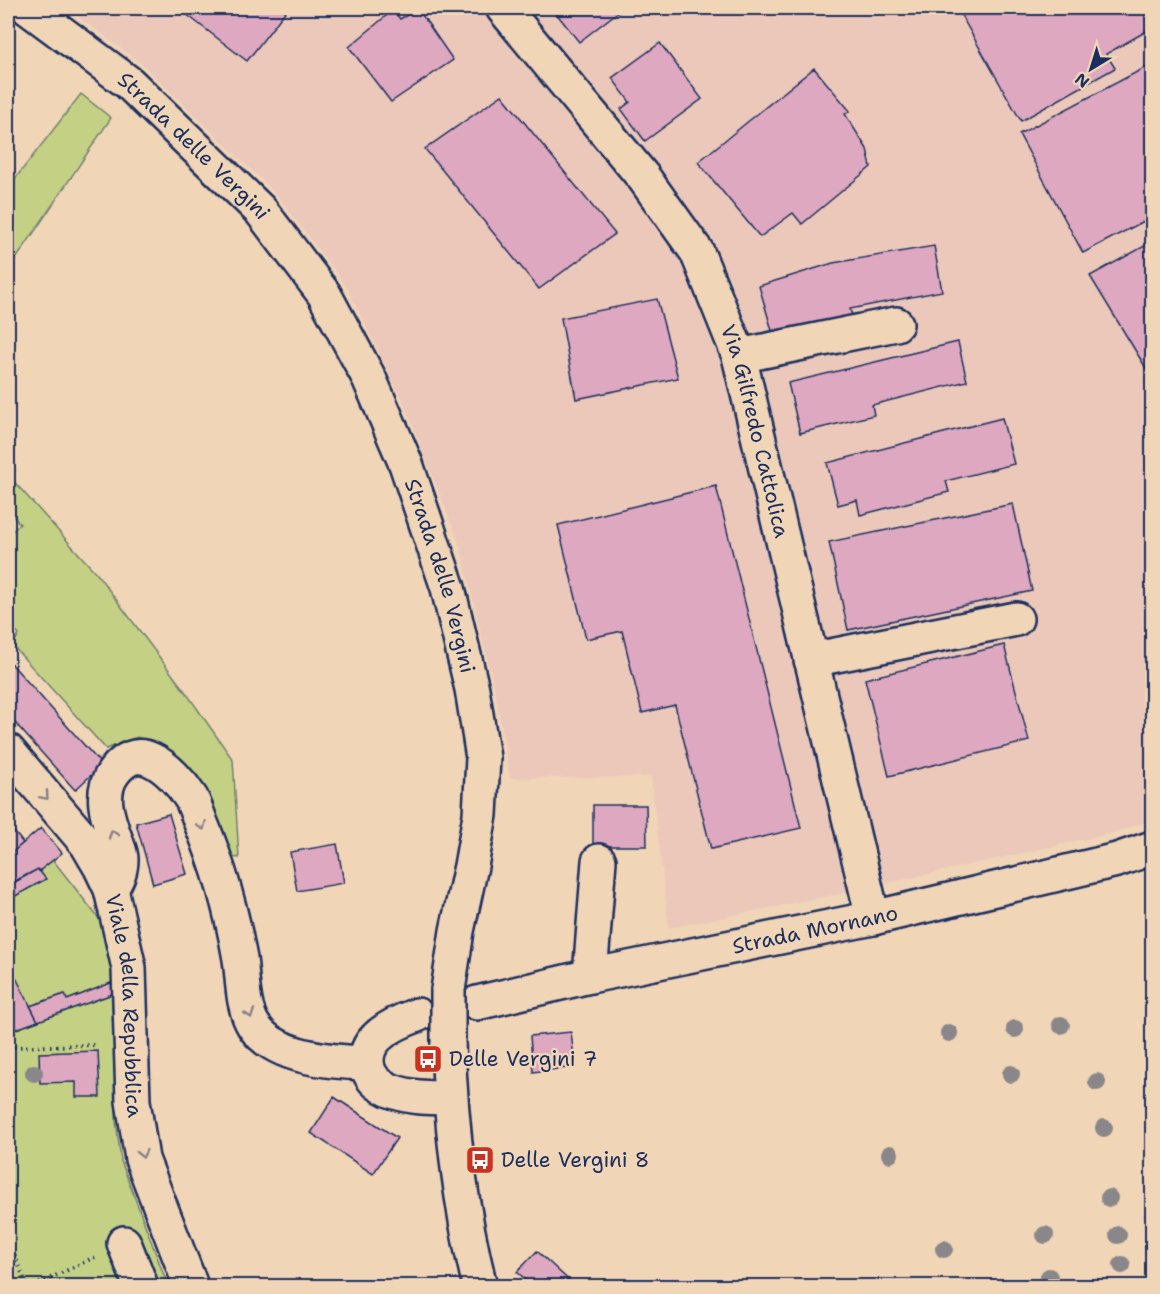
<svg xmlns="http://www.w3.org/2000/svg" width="1160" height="1294" font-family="'Shantell Sans',sans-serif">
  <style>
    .built { fill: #ebc8ba }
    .green { fill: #c4d184; stroke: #708071; stroke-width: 1.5 }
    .building { fill: #dea8c0; stroke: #1b2f5e; stroke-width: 1.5 }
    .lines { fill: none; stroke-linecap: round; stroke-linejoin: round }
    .minor-casing { stroke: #1b2f5e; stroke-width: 38 }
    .major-casing { stroke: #1b2f5e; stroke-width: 38 }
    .path { stroke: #1b2f5e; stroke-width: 4; stroke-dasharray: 1.5 4.5; stroke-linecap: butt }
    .minor { stroke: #f1d5b7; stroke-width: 33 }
    .major { stroke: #f1d5b7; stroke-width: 33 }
    .major-bridge-casing { stroke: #1b2f5e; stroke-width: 38; stroke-linecap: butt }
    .major-bridge { stroke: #f1d5b7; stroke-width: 33 }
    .tree { fill: #898789 }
    .oneway { stroke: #86828a }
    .labels { text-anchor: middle; stroke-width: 4.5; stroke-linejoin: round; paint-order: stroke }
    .street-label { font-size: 21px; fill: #1b2f5e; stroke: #f1d5b7 }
    .poi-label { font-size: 21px; fill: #1b2f5e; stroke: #f1d5b7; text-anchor: start }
  </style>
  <rect width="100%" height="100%" fill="#f1d5b7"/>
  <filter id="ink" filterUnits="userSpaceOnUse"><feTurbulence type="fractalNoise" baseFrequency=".0167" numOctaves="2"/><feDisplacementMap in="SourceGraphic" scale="12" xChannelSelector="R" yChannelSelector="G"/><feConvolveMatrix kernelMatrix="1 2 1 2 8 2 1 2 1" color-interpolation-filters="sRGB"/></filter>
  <g filter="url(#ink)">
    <path class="built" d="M67 8H1152V820L1112 833 834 895 669 928 651 777 510 778 497 700 460 545 403 401 346 286 275 193 143 65Z"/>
    <path class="green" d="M81 94 111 118 8 271V188Z
      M8 475 97 574 187 694 233 760 239 858 231 857 197 788 176 762 150 741 137 737 106 749 12 645 19 635 8 621V535L20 524 8 510Z
      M53 860 100 920 113 952 116 981 67 1000 64 994 30 1006 8 962V900L45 879 39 871Z
      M118 992 116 1121 121 1161 168 1286H9L8 1283V1079L13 1076 8 1065V1032Z"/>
    <path class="building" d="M191 8H288L247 61 186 14Z
      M552 8H623L579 42Z
      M957 8H1152V28L1106 54 1115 68 1021 121Z
      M418 9 453 60 391 102 349 47 393 10 400 19Z
      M660 43 702 99 645 141 621 109 630 102 612 78Z
      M1152 64V217L1083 253 1019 134Z
      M814 68 850 111 845 114 867 149 871 167 802 224 793 213 760 237 698 162Z
      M502 95 615 234 539 289 425 149Z
      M1152 242V378L1090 276Z
      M934 246 942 291 850 309 852 315 773 334 759 286 833 263Z
      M657 299 678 378 576 399 561 318Z
      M958 342 967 381 872 405 874 415 800 433 788 383Z
      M1002 418 1014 464 946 481 949 492 860 515 857 500 838 505 827 463Z
      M716 486 801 828 711 849 675 705 642 713 622 631 586 639 558 525Z
      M1013 504 1032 591 848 630 829 542Z
      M1004 645 1029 741 889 776 865 679Z
      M8 660 102 765 75 790 8 715Z
      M593 805H646L647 846H593Z
      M169 814 187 874 153 884 136 823Z
      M8 824 23 843 8 856Z
      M41 828 62 853 39 871 38 869 15 881 8 871V856Z
      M337 844 344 883 297 891 290 852Z
      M38 869 46 879 8 900V886Z
      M8 962 38 1021 8 1032Z
      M116 981 118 992 38 1021 30 1006 65 994 67 1000Z
      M571 1032 575 1067 533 1072 530 1036Z
      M98 1051 100 1097H76V1082L40 1083 39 1053Z
      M334 1097 397 1138 373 1174 311 1133Z
      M537 1251 575 1286H533L517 1272Z"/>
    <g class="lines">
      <g class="minor-casing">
        <g id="minor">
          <path id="s1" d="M503 8 644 178 697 252 739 356 873 918"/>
          <path d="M739 356 896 324"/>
          <path d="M811 660 1016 619"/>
          <path id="s2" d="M8 751 87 844 100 866 111 889 129 968 133 1101 142 1159 191 1286"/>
          <path d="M111 889C117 879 121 871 121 859 121 853 118 847 116 841 108 819 98 793 114 772 124 759 136 752 152 760 167 767 182 784 191 798 195 806 198 815 201 823 219 866 232 913 240 959 243 980 242 1007 254 1026 275 1058 332 1062 367 1063"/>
          <path d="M590 976 599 861"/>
          <path id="s3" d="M477 1003 590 976 873 918 1117 860 1152 848"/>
          <path d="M417 1015C395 1023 360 1039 368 1068 370 1076 375 1082 382 1086 401 1098 429 1098 450 1098"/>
          <path d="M124 1243 141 1286"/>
        </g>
      </g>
      <g class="major-casing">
        <g id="major">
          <path id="s4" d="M28 8 129 83 261 211 324 294 369 378 406 464 448 588 472 689 483 758 480 815 471 866 457 931 448 990"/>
          <path d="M448 1043C451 1126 460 1207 480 1286"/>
        </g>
      </g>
      <path class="path" d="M8 875 10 874
        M8 1047 95 1045
        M8 1238 27 1286
        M8 1266 16 1285 13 1286
        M51 1278 57 1286
        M34 1286 99 1255"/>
      <use href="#minor" class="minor"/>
      <use href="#major" class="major"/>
      <g class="major-bridge-casing">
        <path id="major-bridge" d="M448 990V1043"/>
      </g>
      <use href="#major-bridge" class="major-bridge"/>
    </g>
    <g class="tree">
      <circle cx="1061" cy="1025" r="9"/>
      <circle cx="1015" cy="1029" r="9"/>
      <circle cx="949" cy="1033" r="9"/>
      <circle cx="34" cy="1073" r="9"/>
      <circle cx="1011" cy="1074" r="9"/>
      <circle cx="1097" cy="1082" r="9"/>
      <circle cx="1104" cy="1128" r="9"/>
      <circle cx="890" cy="1154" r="9"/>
      <circle cx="1109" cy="1198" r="9"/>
      <circle cx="1045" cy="1235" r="9"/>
      <circle cx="1118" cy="1235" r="9"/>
      <circle cx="944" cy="1249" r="9"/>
      <circle cx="1122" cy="1265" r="9"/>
      <circle cx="1049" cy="1277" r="9"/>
    </g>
    <defs><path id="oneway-chevron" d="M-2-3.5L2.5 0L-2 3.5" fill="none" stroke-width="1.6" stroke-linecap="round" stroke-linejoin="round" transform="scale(1.5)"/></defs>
    <g class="oneway">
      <use href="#oneway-chevron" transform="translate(45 796) rotate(49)"/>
      <use href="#oneway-chevron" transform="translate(202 826) rotate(67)"/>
      <use href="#oneway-chevron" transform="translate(113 834) rotate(-108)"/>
      <use href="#oneway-chevron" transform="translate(250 1014) rotate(71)"/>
      <use href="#oneway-chevron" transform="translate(142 1154) rotate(77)"/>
    </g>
  </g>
  <defs>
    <g id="bus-square" transform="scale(1.5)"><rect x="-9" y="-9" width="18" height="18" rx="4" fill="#c8321e" stroke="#f1d5b7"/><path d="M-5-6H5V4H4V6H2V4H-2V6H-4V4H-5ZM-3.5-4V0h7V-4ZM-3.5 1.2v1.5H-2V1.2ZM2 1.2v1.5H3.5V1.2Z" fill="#fff"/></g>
  </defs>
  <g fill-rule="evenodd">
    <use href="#bus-square" x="428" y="1059"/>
    <use href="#bus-square" x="480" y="1160"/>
  </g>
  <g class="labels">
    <g class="street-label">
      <text dy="7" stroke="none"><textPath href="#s4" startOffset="216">Strada delle Vergini</textPath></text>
      <text dy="7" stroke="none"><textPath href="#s1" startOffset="501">Via Gilfredo Cattolica</textPath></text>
      <text dy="7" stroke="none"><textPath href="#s4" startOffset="720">Strada delle Vergini</textPath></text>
      <text dy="7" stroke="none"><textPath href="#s3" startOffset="346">Strada Mornano</textPath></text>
      <text dy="7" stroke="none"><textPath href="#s2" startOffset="291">Viale della Repubblica</textPath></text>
    </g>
    <g class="poi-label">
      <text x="449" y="1066">Delle Vergini 7</text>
      <text x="501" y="1167">Delle Vergini 8</text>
    </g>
  </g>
  <rect width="1160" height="1294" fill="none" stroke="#f1d5b7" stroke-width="30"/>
  <rect x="15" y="15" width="1130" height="1264" fill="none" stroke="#1b2f5e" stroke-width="2" filter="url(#ink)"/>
  <g transform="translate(1091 69) rotate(218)" stroke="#f1d5b7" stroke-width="4.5" paint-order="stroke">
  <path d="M0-4.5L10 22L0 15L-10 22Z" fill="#1b2f5e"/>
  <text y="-9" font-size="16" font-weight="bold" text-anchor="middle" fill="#1b2f5e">N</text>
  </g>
</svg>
